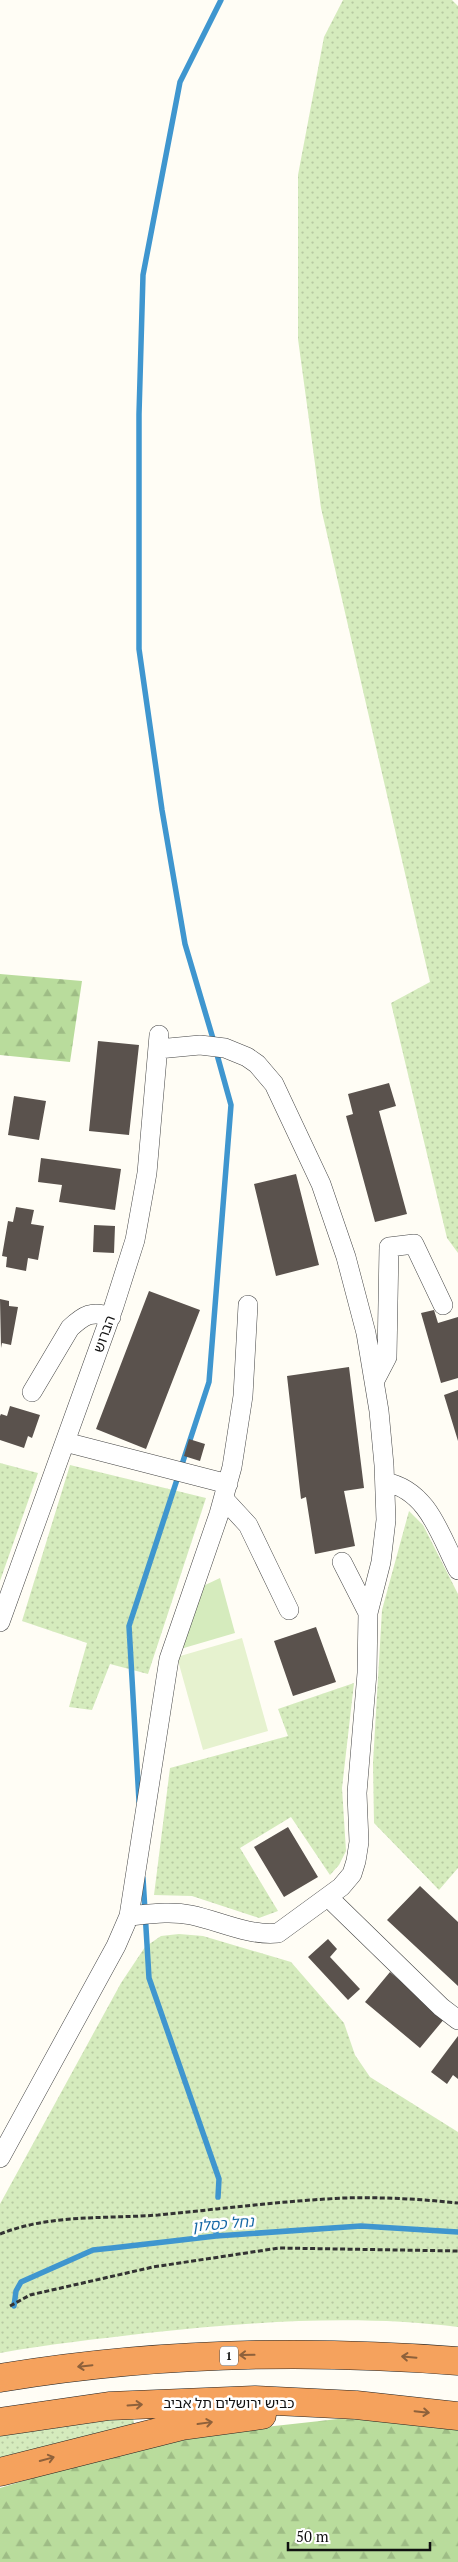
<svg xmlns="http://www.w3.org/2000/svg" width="458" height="2562" font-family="'PT Serif','Noto Sans Hebrew',serif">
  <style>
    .grass { fill: url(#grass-dots) }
    .forest { fill: url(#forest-firs) }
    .park { fill: #d5ebbd }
    .pitch { fill: #e6f2cf }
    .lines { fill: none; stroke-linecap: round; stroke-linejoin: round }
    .stream { stroke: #3f96cf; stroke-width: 5.5 }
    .building { fill: #5a524d }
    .minor-casing { stroke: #444; stroke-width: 20 }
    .highway-casing { stroke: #222; stroke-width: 29 }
    .path { stroke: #333; stroke-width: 3; stroke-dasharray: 5 2.5; stroke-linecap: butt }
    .minor { stroke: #fff; stroke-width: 19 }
    .highway { stroke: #f5a25d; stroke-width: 28 }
    .oneway { stroke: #8e613b }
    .labels { text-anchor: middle; stroke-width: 5; stroke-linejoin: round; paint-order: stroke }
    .shield { fill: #fff; stroke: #585858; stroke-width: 1 }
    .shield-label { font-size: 12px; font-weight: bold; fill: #111 }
    .street-label { font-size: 14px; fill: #111; stroke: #fff }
    .water-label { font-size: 15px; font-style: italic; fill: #1768a6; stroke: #fff }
  </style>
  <defs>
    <pattern id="grass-dots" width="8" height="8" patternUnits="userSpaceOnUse" patternTransform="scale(1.25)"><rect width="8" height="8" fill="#d5ebbd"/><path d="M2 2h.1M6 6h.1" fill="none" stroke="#b6c8a1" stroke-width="1.8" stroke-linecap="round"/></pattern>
    <pattern id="forest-firs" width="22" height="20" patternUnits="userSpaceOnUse" patternTransform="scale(1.25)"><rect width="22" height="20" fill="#b9dc9c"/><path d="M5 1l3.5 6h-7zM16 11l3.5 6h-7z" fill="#9ebc85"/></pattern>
  </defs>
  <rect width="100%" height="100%" fill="#fffdf5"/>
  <path class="grass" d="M343 0H452L458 6V1253L447 1238 391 1003 430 982 321 508 298 339V175L324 37Z
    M0 1463 38 1473 0 1581Z
    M70 1465 206 1498 148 1674 110 1664 92 1710 69 1707 87 1643 22 1621Z
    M409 1511 423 1525 458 1594V1868L439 1890 374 1823 373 1763 382 1610Z
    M354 1683 342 1788 346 1851 339 1865 330 1875 291 1817 240 1848 278 1911 259 1918 192 1896 154 1895 170 1768 288 1736 278 1709Z
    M179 1934 203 1936 291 1962 344 2023 355 2055 370 2077 458 2132V2327C355 2314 250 2322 147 2333 98 2339 49 2344 0 2353V2204L121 1983 145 1947 161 1936Z
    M132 2414 135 2427 0 2462V2436L73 2421Z"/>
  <path class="forest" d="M0 974 82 981 70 1062 0 1055Z
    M338 2419 458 2421V2562H0V2488L92 2460 220 2432Z"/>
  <path class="park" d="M220 1578 235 1633 177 1650 201 1587Z"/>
  <path class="pitch" d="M242 1638 268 1731 203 1750 177 1657Z"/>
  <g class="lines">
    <path class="stream" d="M214 1042 185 944 162 810 139 649V414L143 275 180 82 221 0
      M139 1801 129 1626 209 1382 231 1105 216 1051
      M143 1878 149 1978 219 2179 218 2197
      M216 2236V2222
      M14 2306 16 2291 21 2282 93 2250 112 2248 216 2236 361 2226 458 2232"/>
  </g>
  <path class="building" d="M98 1041 139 1045 129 1135 89 1131Z
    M389 1083 396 1106 379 1111 407 1214 375 1222 346 1116 353 1114 348 1094Z
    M14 1096 46 1101 39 1140 8 1135Z
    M41 1158 121 1169 115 1210 59 1202 62 1185 38 1182Z
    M296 1174 319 1265 276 1276 254 1184Z
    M16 1207 34 1210 31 1224 44 1226 38 1260 28 1258 26 1271 6 1267 7 1257 2 1256 8 1221 13 1222Z
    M94 1225 115 1226 114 1253 93 1252Z
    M149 1291 200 1310 146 1449 96 1429Z
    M0 1299 9 1301V1306L18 1307 11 1345 2 1343 1 1348Z
    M434 1310 438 1323 458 1317V1378L441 1383 421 1313Z
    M349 1367 364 1488 344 1491 355 1546 315 1554 306 1497 301 1499 287 1376Z
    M458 1390V1441L444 1395Z
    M10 1406 40 1415 32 1438 28 1436 24 1448 0 1440V1416L1 1414 7 1416Z
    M189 1439 205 1444 200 1461 184 1456Z
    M316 1627 336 1682 293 1696 274 1641Z
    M288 1827 318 1877 284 1897 254 1847Z
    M420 1886 458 1922V1986L387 1920Z
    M328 1939 337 1949 330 1957 360 1989 348 2000 308 1957Z
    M390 1972 445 2018 420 2048 365 2002Z
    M458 2036V2079L453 2075 447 2084 431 2072Z"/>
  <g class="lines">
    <g class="minor-casing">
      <path id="minor" d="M375 1380 387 1357 389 1247 414 1244 443 1305
        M32 1392 70 1328C84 1315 92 1310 111 1317
        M65 1442 228 1484
        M385 1482C428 1490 440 1535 458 1570
        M224 1499 248 1525 289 1610
        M342 1562 368 1613
        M0 1622 114 1306 135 1240 147 1173 159 1035
        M328 1897 441 2007 458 2020
        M129 1916C150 1914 171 1911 191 1915 220 1921 248 1936 278 1933L341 1887 352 1874 356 1861 359 1842 357 1793 367 1673 368 1613 381 1562 386 1520 384 1465 379 1411 366 1333 346 1257 321 1184 274 1084 257 1064 247 1057 225 1048 200 1045 158 1049
        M0 2158 116 1946 129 1916 169 1659 219 1514 232 1467 243 1396 248 1305"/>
    </g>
    <g class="highway-casing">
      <path id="highway" d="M0 2378C150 2353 306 2349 458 2361
        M0 2422 109 2406 255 2400 356 2405 458 2416
        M0 2472 182 2426 262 2415"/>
    </g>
    <path class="path" d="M0 2234C51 2214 104 2219 158 2215 220 2209 282 2201 344 2198 382 2197 420 2199 458 2203
      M10 2306 30 2295 153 2267 279 2248 458 2251"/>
    <use href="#minor" class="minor"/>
    <use href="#highway" class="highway"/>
  </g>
  <defs><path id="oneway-shaft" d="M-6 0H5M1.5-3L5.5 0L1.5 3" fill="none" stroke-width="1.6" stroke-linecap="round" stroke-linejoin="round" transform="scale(1.25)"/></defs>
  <g class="oneway">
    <use href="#oneway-shaft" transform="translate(247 2355) rotate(179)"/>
    <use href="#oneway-shaft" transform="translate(409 2357) rotate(-175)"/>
    <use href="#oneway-shaft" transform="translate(85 2366) rotate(174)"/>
    <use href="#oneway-shaft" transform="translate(135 2405) rotate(-4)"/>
    <use href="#oneway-shaft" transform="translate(422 2412) rotate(6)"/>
    <use href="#oneway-shaft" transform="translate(205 2423) rotate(-8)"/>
    <use href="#oneway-shaft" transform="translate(47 2459) rotate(-15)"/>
  </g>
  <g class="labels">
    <rect class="shield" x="220" y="2346.5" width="18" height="19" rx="4"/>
    <g class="shield-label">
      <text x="229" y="2360">1</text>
    </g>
    <g class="street-label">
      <text transform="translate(104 1334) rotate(-70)" y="5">הברוש</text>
      <text x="229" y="2408">כביש ירושלים תל אביב</text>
    </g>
    <g class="water-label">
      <text transform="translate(223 2224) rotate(-5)" y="5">נחל כסלון</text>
    </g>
  </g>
  <path d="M288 2542v8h142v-8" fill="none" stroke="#111111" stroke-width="2.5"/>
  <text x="296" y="2542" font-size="15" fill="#111111" stroke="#ffffff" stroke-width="4" paint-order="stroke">50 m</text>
</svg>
